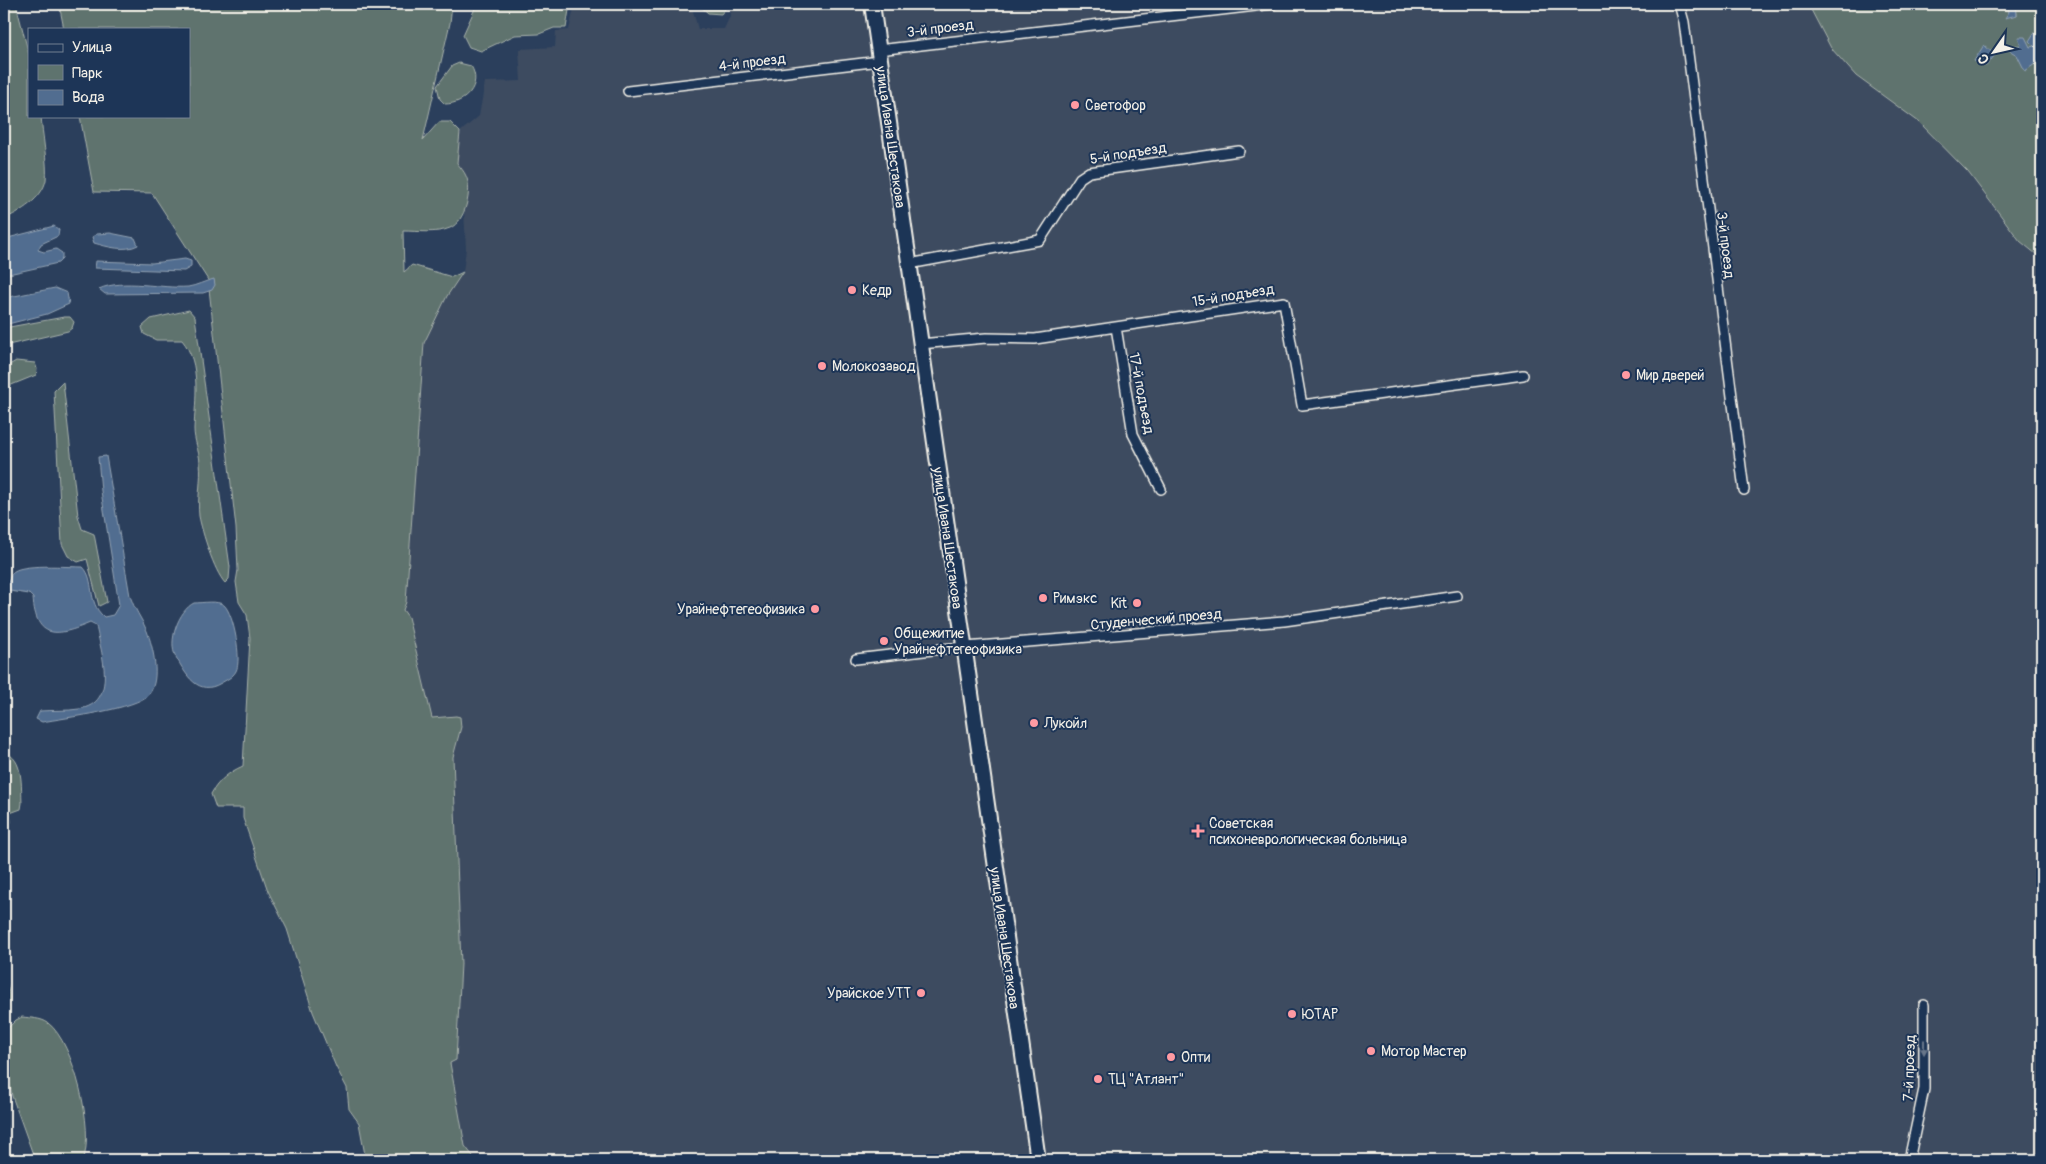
<svg xmlns="http://www.w3.org/2000/svg" width="2046" height="1164" font-family="Pangolin,sans-serif">
  <style>
    .built { fill: #3c4b61 }
    .green { fill: #5e736e; stroke: #a9b2ab }
    .water { fill: #516d90; stroke: #92a2b3 }
    .lines { fill: none; stroke-linecap: round; stroke-linejoin: round }
    .street-casing { stroke: #f4f1e8; stroke-width: 12 }
    .primary-casing { stroke: #f4f1e8; stroke-width: 18 }
    .street { stroke: #1d3557; stroke-width: 9 }
    .primary { stroke: #1d3557; stroke-width: 14 }
    .oneway { fill: #68778a }
    .poi-dot { fill: #ff9aa2; stroke: #1d3557; stroke-width: 2 }
    .labels { text-anchor: middle; stroke-width: 4; stroke-linejoin: round; paint-order: stroke }
    .street-label { font-size: 14px; fill: #f4f1e8; stroke: #1d3557 }
    .poi-label { font-size: 14px; fill: #f4f1e8; stroke: #1d3557; text-anchor: start }
  </style>
  <rect width="100%" height="100%" fill="#2b3f5c"/>
  <filter id="ink" filterUnits="userSpaceOnUse"><feTurbulence type="fractalNoise" baseFrequency=".02" numOctaves="2"/><feDisplacementMap in="SourceGraphic" scale="10" xChannelSelector="R" yChannelSelector="G"/><feConvolveMatrix kernelMatrix="1 2 1 2 8 2 1 2 1" color-interpolation-filters="sRGB"/></filter>
  <g filter="url(#ink)">
    <path class="built" d="M575 4H691L698 29H724L731 14 729 4H1809L1968 172 2020 241 2042 259V1160H476L465 1146 450 1063 456 1060 461 964 453 757 461 727 432 718 408 617 403 610 406 602 424 343 447 296 463 272 466 249 464 209 469 191 467 177 457 163 460 132 479 116 485 82 521 81 519 49 555 47 556 31 569 30Z"/>
    <path class="green" d="M4 4H16L29 55V116H41C42 132 48 165 46 180 42 199 20 212 4 219Z
      M59 4H452L450 23 423 140 439 122H450L460 132 457 163C460 167 464 171 466 176 473 190 465 222 450 228 436 234 418 231 403 231L404 272 412 265 452 277 463 272 447 296 424 343 406 602 403 610 408 617 432 718 456 716 460 717 461 727 453 757 461 964 456 1060 450 1063 465 1146 476 1160H366L359 1123 349 1109 347 1088 336 1067 313 1012 287 929 268 891 243 818V808H216L211 794C218 781 229 772 243 766L250 638 247 615 239 602 236 582 238 570 236 528 208 280 152 193 94 192 80 116H189V29H64Z
      M477 4H570L566 28H554L539 34 515 35 481 51 469 47 463 35Z
      M698 4H725V9L721 14 708 13Z
      M1808 4H2007L2009 12 2017 15 2016 4H2042V37L2034 33 2035 46 2030 47 2019 37 2021 45 2013 46 2025 70 2042 59V259L2020 241 1968 172 1919 122 1856 76 1831 48Z
      M459 63 471 66C483 85 465 104 445 104L440 99 437 86 452 66Z
      M189 310 195 317 230 567 229 579 225 583C214 571 202 532 199 516 197 498 202 480 200 462 199 451 194 440 194 429 195 401 202 364 182 340H156L144 334 142 327 151 319Z
      M64 317H70L74 322 72 328 68 331 4 346V328Z
      M16 361 35 363 37 369 36 375 4 388V368Z
      M63 382 78 516 82 529 94 534 107 602 99 606 87 559 78 562 68 556 62 544 54 391Z
      M4 743 5 753C24 758 21 788 22 803L21 809 10 813 11 822 4 834Z
      M4 975C8 988 13 1002 4 1014Z
      M22 1017C30 1018 41 1018 48 1023 74 1042 95 1132 83 1160H35L12 1096 6 1063 7 1029 16 1020Z
      M4 1108 9 1159V1160H4Z"/>
    <path class="water" d="M2007 4H2016L2017 15 2005 18 2009 12Z
      M2034 33 2042 37V59L2025 71 2017 55 2007 49 2021 45 2018 37H2025L2030 47 2034 46 2029 41Z
      M1984 45 1995 55 1986 66 1974 61Z
      M54 226 59 230 58 236 41 244 38 250 44 252 56 249 62 253V259L58 263 4 275V239Z
      M110 233 135 238 138 245C125 252 108 247 94 243L92 237 97 234Z
      M185 259 191 261V267L184 271 95 268 96 261 152 263Z
      M214 279 215 285 212 290 203 293 105 294 99 289C123 278 161 289 188 287 196 286 205 281 214 279Z
      M55 288 67 293 69 304 47 314 4 325V298Z
      M106 456 130 596C134 609 142 619 147 631 153 647 161 679 149 694 138 709 63 718 42 722L36 719 40 711C53 710 67 711 79 709 119 703 101 652 96 626L90 623C57 637 36 640 33 598L29 594 10 591 7 585C9 581 10 576 12 573 19 563 69 567 83 567 96 580 86 601 104 617L113 615 119 605 101 491 98 457Z
      M194 603C202 603 217 600 224 605 234 614 242 660 236 671 233 677 226 680 221 683 198 697 186 675 176 657 167 642 179 610 194 603Z"/>
    <g class="lines">
      <g class="street-casing">
        <path id="street" d="M1679 4 1684 22 1744 490
          M878 50 1273 4
          M628 91 880 61
          M909 264 1040 240 1080 178 1089 172 1239 151
          M1116 327 1133 434 1161 489
          M920 344 986 338 1035 339 1284 302 1302 405 1523 375
          M856 659 941 649 1284 621 1457 596
          M1909 1160 1924 1089V1005"/>
      </g>
      <g class="primary-casing">
        <path id="primary" d="M872 4 1038 1160"/>
      </g>
      <use href="#street" class="street"/>
      <use href="#primary" class="primary"/>
    </g>
    <defs><path id="oneway-solid" d="M-6-.8H1V-3.2L6.5 0L1 3.2V.8H-6Z" transform="scale(1.25)"/></defs>
    <use class="oneway" href="#oneway-solid" transform="translate(1924 1047) rotate(90)"/>
  </g>
  <g class="poi-dot">
    <circle cx="1075" cy="105" r="5"/>
    <circle cx="852" cy="290" r="5"/>
    <circle cx="822" cy="366" r="5"/>
    <circle cx="1626" cy="375" r="5"/>
    <circle cx="1043" cy="598" r="5"/>
    <circle cx="1137" cy="603" r="5"/>
    <circle cx="815" cy="609" r="5"/>
    <circle cx="884" cy="641" r="5"/>
    <circle cx="1034" cy="723" r="5"/>
    <path d="M1195.5 823.5h5v5h5v5h-5v5h-5v-5h-5v-5h5z"/>
    <circle cx="921" cy="993" r="5"/>
    <circle cx="1292" cy="1014" r="5"/>
    <circle cx="1371" cy="1051" r="5"/>
    <circle cx="1171" cy="1057" r="5"/>
    <circle cx="1098" cy="1079" r="5"/>
  </g>
  <g class="labels">
    <g class="street-label">
      <text transform="translate(940 28) rotate(-7)" y="5">3-й проезд</text>
      <text transform="translate(752 62) rotate(-7)" y="5">4-й проезд</text>
      <text transform="translate(891 137) rotate(82)" y="5">улица Ивана Шестакова</text>
      <text transform="translate(1128 153) rotate(-9)" y="5">5-й подъезд</text>
      <text transform="translate(1726 245) rotate(83)" y="5">3-й проезд</text>
      <text transform="translate(1233 295) rotate(-9)" y="5">15-й подъезд</text>
      <text transform="translate(1142 393) rotate(79)" y="5">17-й подъезд</text>
      <text transform="translate(948 538) rotate(82)" y="5">улица Ивана Шестакова</text>
      <text transform="translate(1156 619) rotate(-5)" y="5">Студенческий проезд</text>
      <text transform="translate(1005 938) rotate(82)" y="5">улица Ивана Шестакова</text>
      <text transform="translate(1909 1068) rotate(-88)" y="5">7-й проезд</text>
    </g>
    <g class="poi-label">
      <text x="1085" y="110">Светофор</text>
      <text x="862" y="295">Кедр</text>
      <text x="832" y="371">Молокозавод</text>
      <text x="1636" y="380">Мир дверей</text>
      <text x="1053" y="603">Римэкс</text>
      <text x="1127" y="608" text-anchor="end">Kit</text>
      <text x="805" y="614" text-anchor="end">Урайнефтегеофизика</text>
      <text x="894" y="638">Общежитие<tspan x="894" dy="16">Урайнефтегеофизика</tspan></text>
      <text x="1044" y="728">Лукойл</text>
      <text x="1209" y="828">Советская<tspan x="1209" dy="16">психоневрологическая больница</tspan></text>
      <text x="911" y="998" text-anchor="end">Урайское УТТ</text>
      <text x="1302" y="1019">ЮТАР</text>
      <text x="1381" y="1056">Мотор Мастер</text>
      <text x="1181" y="1062">Опти</text>
      <text x="1108" y="1084">ТЦ "Атлант"</text>
    </g>
  </g>
  <rect width="2046" height="1164" fill="none" stroke="#1d3557" stroke-width="20"/>
  <rect x="10" y="10" width="2026" height="1144" fill="none" stroke="#f4f1e8" stroke-width="2" filter="url(#ink)"/>
  <rect x="28" y="28" width="162" height="90" fill="#1d3557" stroke="#738091"/>
  <rect x="38" y="44" width="25" height="8" fill="#1d3557" stroke="#738091"/>
  <text x="72" y="52" font-size="15" fill="#f4f1e8">Улица</text>
  <rect x="38" y="65" width="25" height="15" fill="#5e736e" stroke="#738091"/>
  <text x="72" y="78" font-size="15" fill="#f4f1e8">Парк</text>
  <rect x="38" y="90" width="25" height="15" fill="#516d90" stroke="#738091"/>
  <text x="72" y="102" font-size="15" fill="#f4f1e8">Вода</text>
  <g transform="translate(1994 52) rotate(236)" stroke="#1d3557" stroke-width="4" paint-order="stroke">
  <path d="M0-4L9 19L0 12L-9 19Z" fill="#f4f1e8"/>
  <text y="-8" font-size="14" font-weight="bold" text-anchor="middle" fill="#f4f1e8">С</text>
  </g>
</svg>
